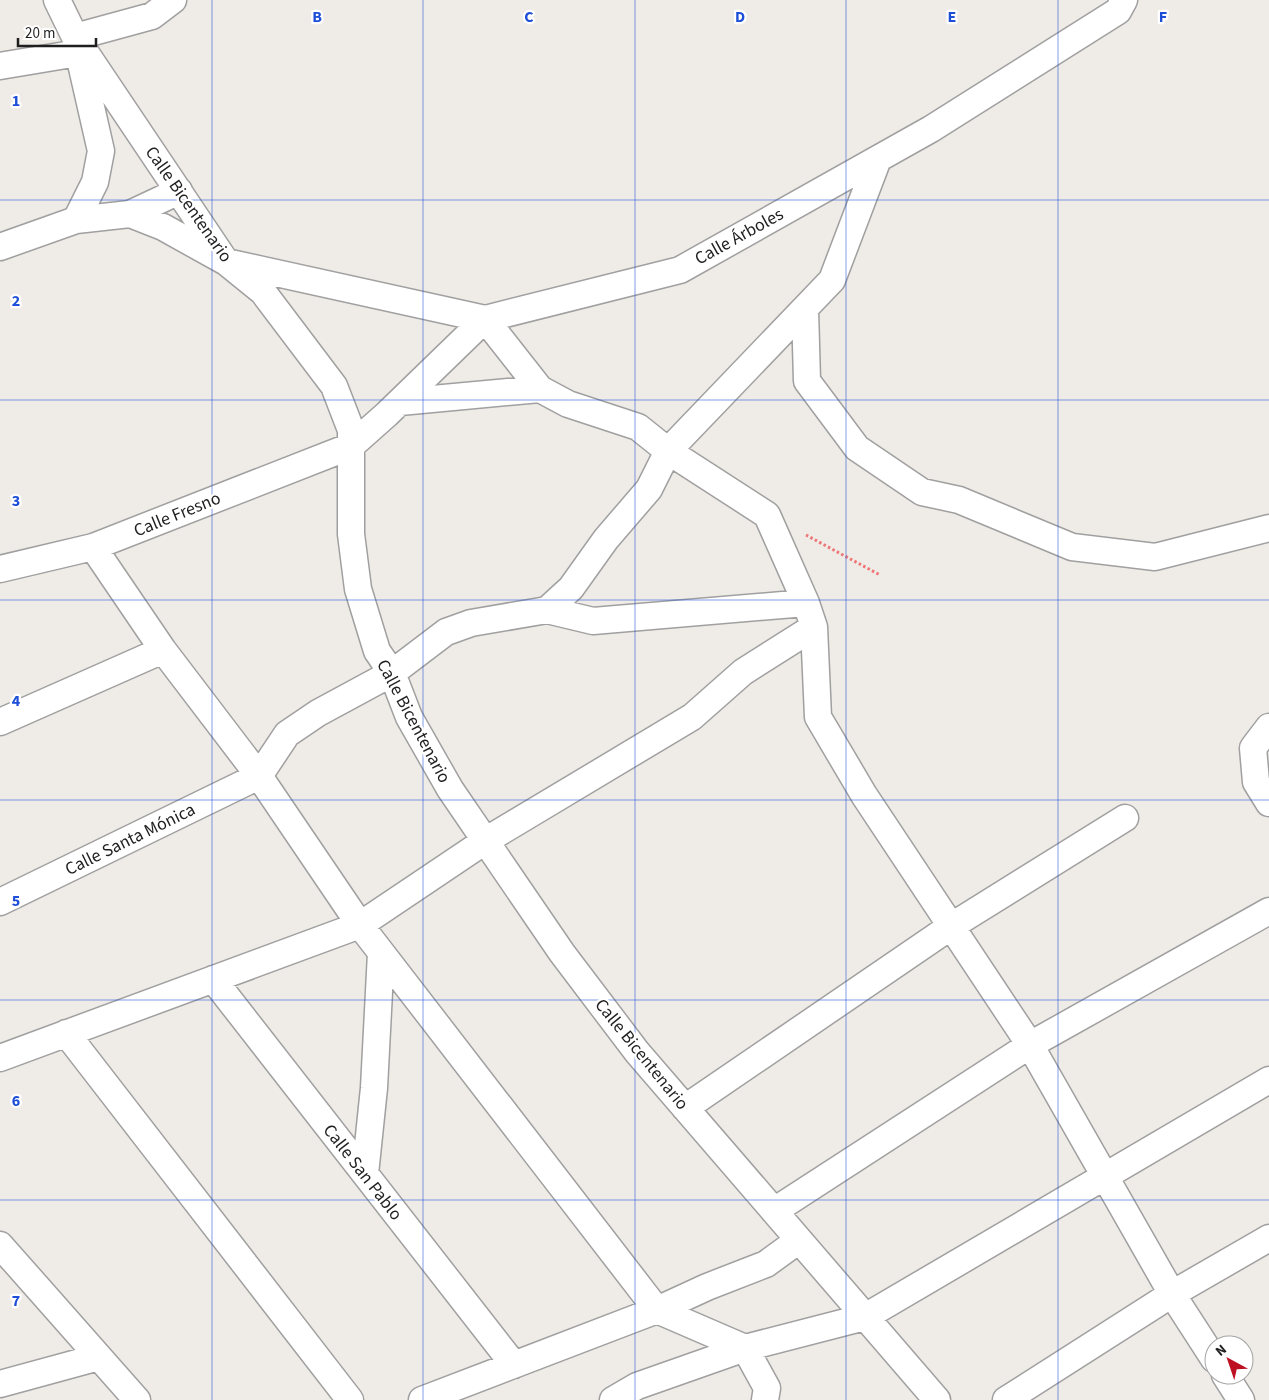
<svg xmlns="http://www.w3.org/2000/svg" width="1269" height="1400" font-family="'Source Sans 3',sans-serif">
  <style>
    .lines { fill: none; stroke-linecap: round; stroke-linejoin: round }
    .street-casing { stroke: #a0a0a0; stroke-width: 29 }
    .path { stroke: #e77; stroke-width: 3; stroke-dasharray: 2.5 2.5; stroke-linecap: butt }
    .street { stroke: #fff; stroke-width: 26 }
    .grid { fill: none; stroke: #1d4ed8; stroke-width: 1; stroke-opacity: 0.55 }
    .labels { text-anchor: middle; stroke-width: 4.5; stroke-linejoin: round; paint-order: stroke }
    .street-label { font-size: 18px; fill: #1f1f1f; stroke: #fff }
    .grid-label { font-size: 16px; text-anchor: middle; font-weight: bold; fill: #1d4ed8; stroke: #fff; stroke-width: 4.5; stroke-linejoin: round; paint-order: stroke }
  </style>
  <rect width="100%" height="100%" fill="#efebe6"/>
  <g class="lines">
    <g class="street-casing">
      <path id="street" d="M57 0 75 37 226 262 263 292 334 386 351 430V534L358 589 377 651 392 673 409 717 450 789 562 953 637 1052 937 1400
        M0 66 78 53
        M130 214 163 227 226 262 485 319 540 389 568 404 638 427 668 451 767 515 806 603 814 627 818 717 864 795 1030 1045 1172 1294 1214 1359
        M76 220 95 182 101 151 75 37 152 16 173 0
        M0 247 76 220 130 214 179 191
        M805 309 807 381 857 448 922 492 959 500 1072 547 1155 557 1269 528
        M400 402 540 389
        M93 547 163 650 259 776 360 925 657 1310 745 1348 767 1388 765 1400
        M0 569 93 547 351 446 387 414 485 319 680 270 931 129 1118 11 1124 0
        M547 610 593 621 806 603
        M0 722 163 650
        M1269 727 1253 748 1256 782 1269 803
        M0 902 259 776 287 734 318 713 392 673 446 632 471 623 547 610 571 588 606 539 649 489 668 451 832 280 878 159
        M213 979 514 1365
        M66 1033 350 1400
        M0 1058 360 925 485 841 692 717 743 672 814 627
        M685 1108 950 927 1125 818
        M365 1174 374 1088 381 953
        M774 1211 1030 1045 1269 911
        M0 1245 137 1400
        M1225 1375 1241 1400
        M0 1384 99 1357
        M422 1400 657 1310 707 1287 766 1264 799 1240
        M613 1400 637 1386 745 1348 865 1317 1269 1080
        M1006 1400 1172 1294 1269 1238"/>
    </g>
    <path class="path" d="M806 535 880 575"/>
    <use href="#street" class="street"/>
  </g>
  <path class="grid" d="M212 0V1400M423 0V1400M635 0V1400M846 0V1400M1058 0V1400M0 200H1269M0 400H1269M0 600H1269M0 800H1269M0 1000H1269M0 1200H1269"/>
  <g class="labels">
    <g class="street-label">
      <text transform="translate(189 204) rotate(55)" y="6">Calle Bicentenario</text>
      <text transform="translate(739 236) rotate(-29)" y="6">Calle Árboles</text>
      <text transform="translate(177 514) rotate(-22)" y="6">Calle Fresno</text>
      <text transform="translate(414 721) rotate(62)" y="6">Calle Bicentenario</text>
      <text transform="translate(130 839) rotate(-26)" y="6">Calle Santa Mónica</text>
      <text transform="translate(642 1054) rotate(51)" y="6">Calle Bicentenario</text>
      <text transform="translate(363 1172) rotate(52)" y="6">Calle San Pablo</text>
    </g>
  </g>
  <g class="grid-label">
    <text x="317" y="22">B</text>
    <text x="529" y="22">C</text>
    <text x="740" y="22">D</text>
    <text x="952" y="22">E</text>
    <text x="1163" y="22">F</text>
    <text x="16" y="106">1</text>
    <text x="16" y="306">2</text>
    <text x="16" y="506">3</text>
    <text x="16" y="706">4</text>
    <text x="16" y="906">5</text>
    <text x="16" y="1106">6</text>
    <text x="16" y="1306">7</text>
  </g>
  <g transform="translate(1229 1360) rotate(320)"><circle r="24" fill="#ffffff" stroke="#a5a5a5"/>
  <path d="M0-4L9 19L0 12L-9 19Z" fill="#bd1023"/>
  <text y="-8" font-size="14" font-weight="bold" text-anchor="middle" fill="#1f1f1f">N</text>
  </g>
  <path d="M18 38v8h78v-8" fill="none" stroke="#1f1f1f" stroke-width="2.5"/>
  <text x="25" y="38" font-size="15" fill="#1f1f1f" stroke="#ffffff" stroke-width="4" paint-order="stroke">20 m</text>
</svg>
